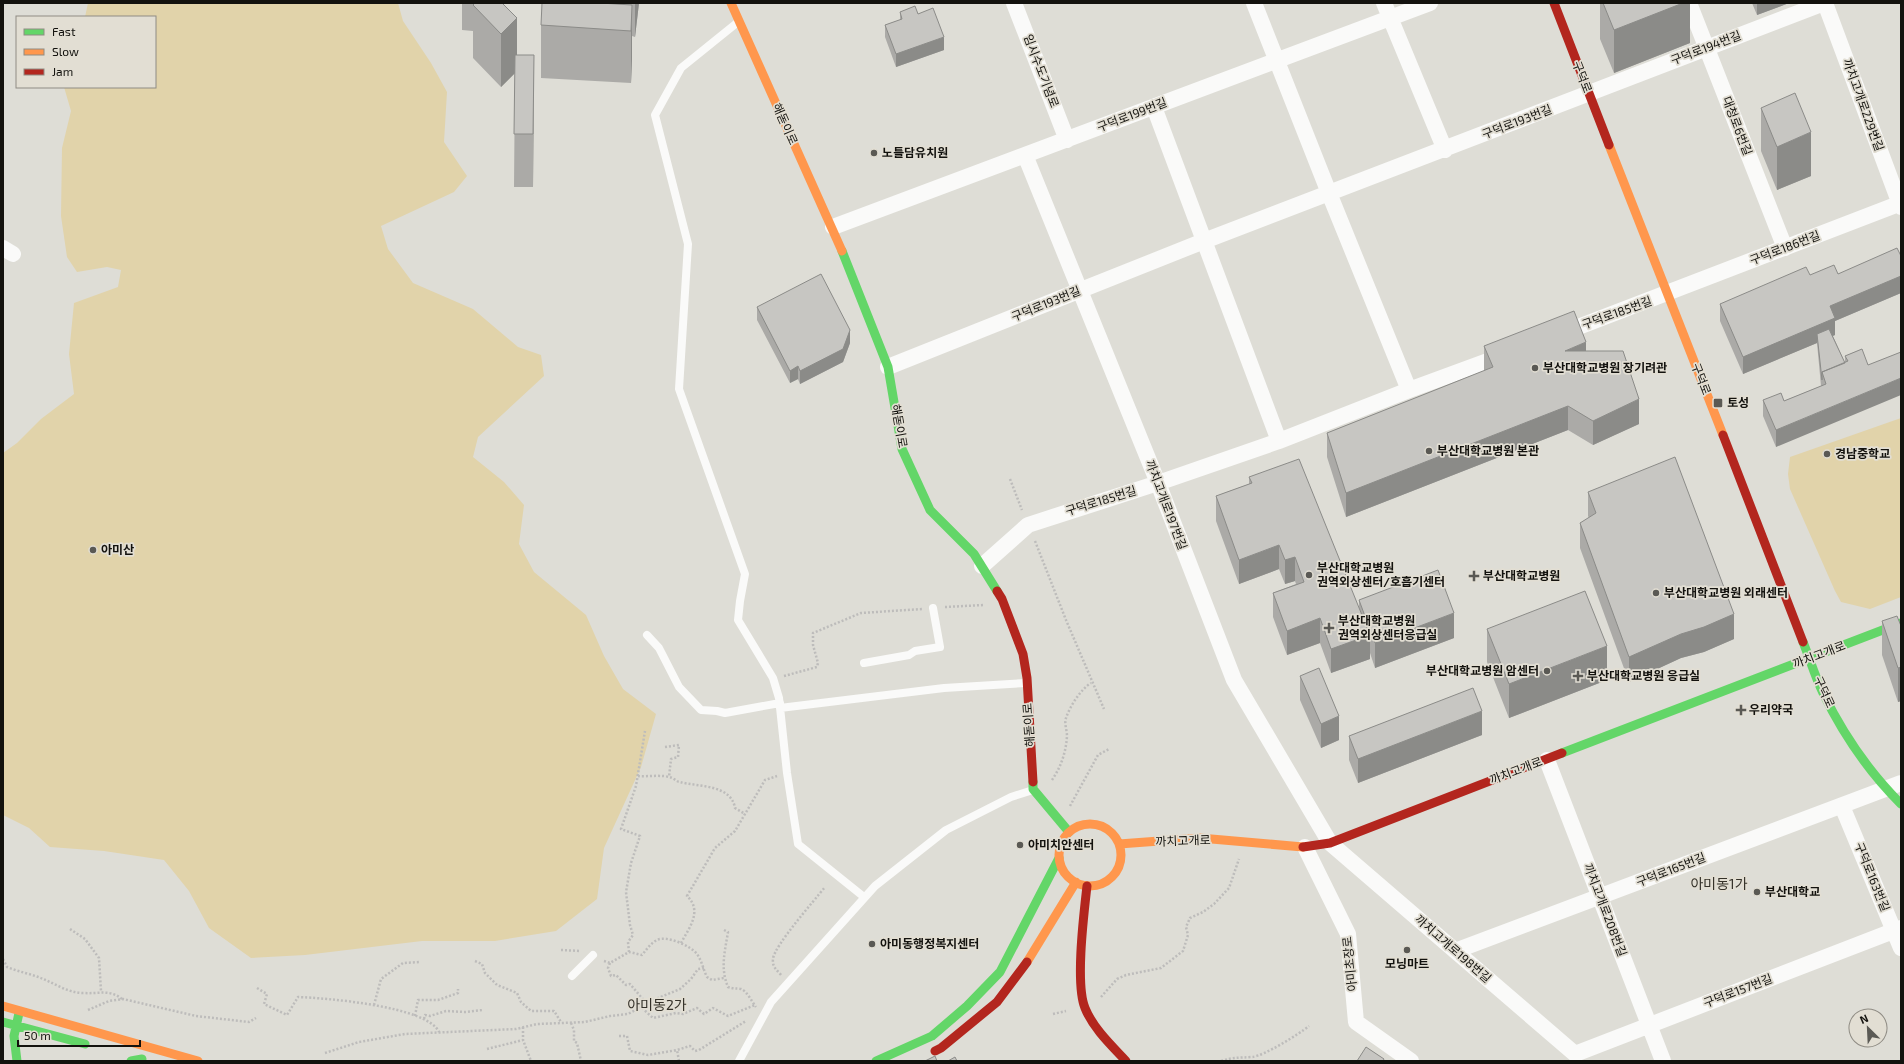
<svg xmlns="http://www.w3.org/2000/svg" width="1904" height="1064" font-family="'Exo 2','Noto Sans KR',sans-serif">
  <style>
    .green { fill: #e1d3aa }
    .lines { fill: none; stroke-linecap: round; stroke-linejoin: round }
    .path { stroke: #bdbcbb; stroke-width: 2.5; stroke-dasharray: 2 2; stroke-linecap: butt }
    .lane { stroke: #fafaf9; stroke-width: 8 }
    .street { stroke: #fafaf9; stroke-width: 16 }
    .fast { stroke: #63d668; stroke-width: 9 }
    .slow { stroke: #ff974d; stroke-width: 9 }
    .jam { stroke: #b3261e; stroke-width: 9 }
    .wall { fill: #abaaa7 }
    .shaded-wall { fill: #8b8b88 }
    .building { fill: #c7c6c2; stroke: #8b8b88 }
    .poi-dot { fill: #5a5954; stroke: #e2ded3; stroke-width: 1.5 }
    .labels { text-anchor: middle; stroke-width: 3.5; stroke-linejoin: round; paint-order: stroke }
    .street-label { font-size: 12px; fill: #13120e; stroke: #e2ded3 }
    .poi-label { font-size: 12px; font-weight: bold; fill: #13120e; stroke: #e2ded3; text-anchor: start }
    .quarter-label { font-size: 14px; fill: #35322a; stroke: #e2ded3 }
  </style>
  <rect width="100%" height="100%" fill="#deddd6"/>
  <path class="green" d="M88 3H398L403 21 431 63 447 92 444 142 467 176 454 192 381 226 388 249 413 283 473 309 518 347 541 355 544 376 478 437 473 457 504 482 524 505 519 544 534 572 586 615 604 656 623 689 656 714 641 767 604 848 597 899 556 931 495 941H422L305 955 251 958 209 928 189 891 164 860 104 851 50 847 29 828 3 815V453L17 443 41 419 74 394 69 354 74 303 118 287 121 270 107 267 77 272 67 257 61 216 62 148 71 111 64 87H155V17H85Z
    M1901 418V597L1870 609 1841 602 1835 591 1790 489 1788 474 1790 457Z"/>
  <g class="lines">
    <path class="path" d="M1010 479 1022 510
      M1035 541 1066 620 1104 709
      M945 607 984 605
      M784 676 817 667 818 663 813 645V633L861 613 922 609
      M665 747 679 745 678 757 671 759 669 777
      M638 776C648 777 663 774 672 778 675 779 677 782 680 782 698 787 731 784 735 808L745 814
      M1052 780C1061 767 1066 752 1067 736 1067 730 1064 723 1066 718 1070 706 1081 689 1091 683
      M1070 806 1098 755 1109 749
      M70 929 85 939 99 958 101 991
      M724 930 728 932C725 951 720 968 728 987 733 989 736 988 741 989 747 991 752 1002 756 1007
      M681 943C689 928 703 911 687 896L715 848 735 831 765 780 777 776
      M561 950 581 951
      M629 952 628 942 633 935 630 925 626 892 631 863 640 836 621 829 636 786 645 731
      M3 959 7 967C19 972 32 974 43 979 56 984 68 993 84 993 98 994 110 989 122 999
      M475 961 482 964 485 973 497 985 517 993 521 1002 531 1011H554L561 1022
      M604 961 610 963 629 952 642 955C647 949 651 943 657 940 667 935 691 946 697 954 702 961 703 969 707 977L712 980 724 978
      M610 963 608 968 611 976 616 975 626 985 630 984 647 1004
      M781 975C777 970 772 967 773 959 774 946 814 901 825 887
      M257 988 267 994 264 1004 287 1015 298 997C325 998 427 1006 439 1032
      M1101 997 1117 979 1126 975 1161 968 1183 951 1188 935 1186 927 1190 918 1203 912 1214 904 1229 888 1239 859
      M374 1005 381 979 403 963 420 962
      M642 1008 653 1018 676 1013 683 1014 697 1008 704 1014 713 1008 728 1016 755 1005
      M88 1010 109 1001 123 999 196 1016 249 1022 256 1018
      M1053 1014 1066 1011
      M415 1016 418 1000H438L458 993V989
      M424 1019 425 1015 430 1016 446 1011 465 1012 483 1010
      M571 1023 574 1030V1041L577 1043 581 1061
      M523 1027V1040L531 1061
      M619 1036H627L630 1051 648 1055 677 1050
      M487 1049 523 1040
      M325 1053 359 1042 405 1034 516 1029 537 1024 585 1022 610 1016 628 1014 656 999 680 989 691 979 698 969 704 968
      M679 1061 677 1050 690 1046 695 1051 699 1050 746 1021
      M1221 1061C1234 1057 1239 1058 1252 1057 1264 1056 1299 1034 1309 1026"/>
    <path class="lane" d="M738 22 681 68 655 115 688 244 679 389 745 574 740 601 738 620 773 678 779 698 787 773 798 844 864 897
      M647 635 659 648 679 687 701 710 717 711 725 713 780 703
      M864 663 909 655 915 651 940 647 933 608
      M780 708 944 688 1026 683
      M572 976 593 955
      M739 1061 771 1002 875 886 946 830 1011 797 1033 790"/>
    <path class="street" d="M1014 3 1067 140
      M1254 3 1329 193 1409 390
      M1384 3 1445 150
      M1689 3 1785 248
      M1825 3 1901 207
      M1154 107 1279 441
      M1025 155 1158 483 1234 680 1330 843 1575 1054 1901 928
      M833 227 1430 3
      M3 248 13 254
      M1560 334 1901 203
      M888 367 1204 241 1824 3
      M982 566 1028 525 1158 483 1279 441 1409 390 1504 355
      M1547 760 1663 1061
      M1842 806 1901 948
      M1305 847 1348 934 1356 1022 1411 1061
      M1455 951 1901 783"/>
    <path class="fast" d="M842 251 888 367 902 449 930 510 974 554 997 591
      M1803 642C1810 659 1815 677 1823 693 1843 734 1869 772 1901 804
      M1562 753 1901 623
      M1033 782V789L1069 832
      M3 1022 85 1044
      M17 1061 14 1036 19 1013
      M131 1061 142 1059
      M876 1061 932 1036 967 1006 1000 972 1059 858"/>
    <path class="slow" d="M731 3 842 251
      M1609 145 1723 435
      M1059 855a31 31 0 1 1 62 0a31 31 0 1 1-62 0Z
      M1119 844 1200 838 1303 847
      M1027 962 1076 882
      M3 1006 198 1061"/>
    <path class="jam" d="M1554 3 1609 145
      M1723 435 1803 642
      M997 591 1002 599 1023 654 1027 678 1033 782
      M1303 847 1330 843 1562 753
      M1087 886C1084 913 1075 984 1085 1008 1093 1028 1111 1045 1126 1061
      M935 1051 941 1048 997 1002 1027 962"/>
  </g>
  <path class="wall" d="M462 3H502L517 55H534L533 187H514L515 73 501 87 473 58V31L462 30Z
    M611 3H639L635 37 632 36V58L631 83 541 78V25L611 4Z
    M1600 3H1690V43L1614 73 1600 39Z
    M1752 3H1789L1757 15Z
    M900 12 918 14 944 50 896 67 885 37V25L900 20Z
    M1761 108 1811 176 1777 190 1761 151Z
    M1901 256V293L1835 321V335L1833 336 1845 363V356L1862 349 1776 447 1763 416V400L1784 401 1821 386 1817 343 1743 374 1720 321V304L1810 275 1838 274Z
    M757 307 850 343 843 362 800 384 798 379 790 383 757 320Z
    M1484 346 1586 351 1639 424 1593 445 1568 430 1346 517 1327 457V433L1484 371Z
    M1249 477 1359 607V600L1454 638 1375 668 1370 653V659L1331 673 1320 643 1287 655 1273 617V593L1296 584 1295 581 1285 584 1279 569 1239 584 1216 521V496L1249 484Z
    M1588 492 1734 639 1704 652 1681 658 1629 682 1580 548V523L1589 518 1588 516Z
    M1882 621 1901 626V701L1898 702 1882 655Z
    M1487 629 1607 680 1509 718 1487 662Z
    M1300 676 1339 740 1321 748 1300 700Z
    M1482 735 1358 783 1349 760V736Z"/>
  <path class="shaded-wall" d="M635 3H639L635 37Z
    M1683 3H1690V43L1614 73V30Z
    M1757 3H1789L1757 15Z
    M632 5V58L631 83V31Z
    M517 18V71L501 87V34Z
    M944 37V50L896 67V54Z
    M534 55 533 187V134Z
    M1811 132V176L1777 190V147Z
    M1901 276V293L1835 321V335L1817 342V334V343L1743 374V357L1830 306Z
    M850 330V343L843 362 800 384V371Z
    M1586 342V366L1565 351Z
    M798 366V379L790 383V371Z
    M1901 378V395L1776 447V430Z
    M1639 399V424L1593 445V421Z
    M1568 406V430L1346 517V493Z
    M1279 545V569L1239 584V560Z
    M1295 557V581L1285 584V560Z
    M1454 613V638L1375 668V643Z
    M1734 614V639L1704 652 1681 658 1629 682V657L1681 634Z
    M1320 618V643L1287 655V631Z
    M1370 635V659L1331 673V649Z
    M1607 646V680L1509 718V684Z
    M1901 667V701L1898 702V668Z
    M1482 711V735L1358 783V759Z
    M1339 716V740L1321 748V724Z"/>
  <path class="building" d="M475 3H502L517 18 501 34 473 5Z
    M542 3H600L632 5 631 31 541 25Z
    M1603 3H1683L1614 30Z
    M915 6 918 14 933 8 944 37 896 54 885 25 902 19 900 12Z
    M515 55H534L533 134H514Z
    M1795 93 1811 132 1777 147 1761 108Z
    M1897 248 1901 256V276L1830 306 1835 318 1743 357 1720 304 1806 267 1810 275 1834 265 1838 274Z
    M821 274 850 330 843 349 800 371 798 366 790 371 757 307Z
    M1574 311 1586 342 1565 351H1623L1639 399 1593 421 1568 406 1346 493 1327 433 1493 367 1484 346Z
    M1829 329 1845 363 1822 372V380L1817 334Z
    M1862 349 1868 365 1901 352V378L1776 430 1763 400 1781 393 1784 401 1826 384 1822 372 1848 361 1845 356Z
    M1675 457 1734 614 1704 627 1681 634 1629 657 1580 523 1596 513 1588 492Z
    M1299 459 1370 635 1331 649 1320 618 1287 631 1273 593 1304 582 1295 557 1285 560 1279 545 1239 560 1216 496 1252 483 1249 477Z
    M1438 570 1454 613 1375 643 1359 600Z
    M1585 591 1607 646 1509 684 1487 629Z
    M1897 616 1901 626V667L1898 668 1882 621Z
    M1319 668 1339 716 1321 724 1300 676Z
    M1473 688 1482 711 1358 759 1349 736Z
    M1366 1047 1384 1059 1383 1061H1357Z
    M935 1056 937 1061H925Z
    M955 1057 957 1061H948Z"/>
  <g class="poi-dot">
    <circle cx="874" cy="153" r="4"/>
    <circle cx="1535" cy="368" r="4"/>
    <rect x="1713" y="398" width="10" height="10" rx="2"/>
    <circle cx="1429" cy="451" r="4"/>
    <circle cx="1827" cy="454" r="4"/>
    <circle cx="93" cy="550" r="4"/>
    <circle cx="1309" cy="575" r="4"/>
    <path d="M1472 570h4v4h4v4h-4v4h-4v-4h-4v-4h4z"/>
    <circle cx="1656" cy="593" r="4"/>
    <path d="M1327 622h4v4h4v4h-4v4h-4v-4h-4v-4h4z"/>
    <circle cx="1547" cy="671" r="4"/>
    <path d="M1576 670h4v4h4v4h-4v4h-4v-4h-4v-4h4z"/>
    <path d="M1739 704h4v4h4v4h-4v4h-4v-4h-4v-4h4z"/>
    <circle cx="1020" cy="845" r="4"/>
    <circle cx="1757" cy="892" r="4"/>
    <circle cx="872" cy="944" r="4"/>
    <circle cx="1407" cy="950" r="4"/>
  </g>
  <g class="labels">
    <g class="street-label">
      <text transform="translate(1706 48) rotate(-21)" y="4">구덕로194번길</text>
      <text transform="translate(1041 71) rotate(69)" y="4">임시수도기념로</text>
      <text transform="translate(1582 77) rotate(69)" y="4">구덕로</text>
      <text transform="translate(1863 105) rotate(70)" y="4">까치고개로229번길</text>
      <text transform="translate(1132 115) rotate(-21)" y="4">구덕로199번길</text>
      <text transform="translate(1517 122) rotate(-21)" y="4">구덕로193번길</text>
      <text transform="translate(785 124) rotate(66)" y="4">해돋이로</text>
      <text transform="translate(1737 126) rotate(69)" y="4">대청로6번길</text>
      <text transform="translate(1785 248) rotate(-21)" y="4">구덕로186번길</text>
      <text transform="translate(1046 304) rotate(-22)" y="4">구덕로193번길</text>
      <text transform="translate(1617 313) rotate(-20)" y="4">구덕로185번길</text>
      <text transform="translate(1701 379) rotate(69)" y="4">구덕로</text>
      <text transform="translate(899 426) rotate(80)" y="4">해돋이로</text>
      <text transform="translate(1101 501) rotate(-17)" y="4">구덕로185번길</text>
      <text transform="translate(1166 505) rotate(69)" y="4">까치고개로197번길</text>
      <text transform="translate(1819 655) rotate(-21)" y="4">까치고개로</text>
      <text transform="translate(1824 692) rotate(65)" y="4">구덕로</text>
      <text transform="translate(1029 725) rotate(-94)" y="4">해돋이로</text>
      <text transform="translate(1516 771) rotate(-21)" y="4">까치고개로</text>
      <text transform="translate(1183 841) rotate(-2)" y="4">까치고개로</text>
      <text transform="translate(1671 870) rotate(-21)" y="4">구덕로165번길</text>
      <text transform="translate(1872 877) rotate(68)" y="4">구덕로163번길</text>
      <text transform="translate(1605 910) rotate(69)" y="4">까치고개로208번길</text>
      <text transform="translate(1453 949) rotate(41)" y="4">까치고개로198번길</text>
      <text transform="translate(1350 964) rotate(-96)" y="4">아미초장로</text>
      <text transform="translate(1738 991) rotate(-21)" y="4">구덕로157번길</text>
    </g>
    <g class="poi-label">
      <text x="882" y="157">노틀담유치원</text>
      <text x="1543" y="372">부산대학교병원 장기려관</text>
      <text x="1727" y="407">토성</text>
      <text x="1437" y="455">부산대학교병원 본관</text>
      <text x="1835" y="458">경남중학교</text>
      <text x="101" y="554">아미산</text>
      <text x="1317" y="572">부산대학교병원<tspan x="1317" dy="14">권역외상센터/호흡기센터</tspan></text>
      <text x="1483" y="580">부산대학교병원</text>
      <text x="1664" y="597">부산대학교병원 외래센터</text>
      <text x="1338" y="625">부산대학교병원<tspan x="1338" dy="14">권역외상센터응급실</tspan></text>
      <text x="1539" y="675" text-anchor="end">부산대학교병원 암센터</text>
      <text x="1587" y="680">부산대학교병원 응급실</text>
      <text x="1749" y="714">우리약국</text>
      <text x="1028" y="849">아미치안센터</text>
      <text x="1765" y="896">부산대학교</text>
      <text x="880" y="948">아미동행정복지센터</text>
      <text x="1407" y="968" text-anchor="middle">모닝마트</text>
    </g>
    <g class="quarter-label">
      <text x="1719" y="889">아미동1가</text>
      <text x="657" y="1010">아미동2가</text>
    </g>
  </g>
  <rect width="1904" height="1064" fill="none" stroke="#13120e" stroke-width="8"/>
  <rect x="16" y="16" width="140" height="72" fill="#e2ded3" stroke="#8f8c84"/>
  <rect x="24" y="29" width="20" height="6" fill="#63d668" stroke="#8f8c84"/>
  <text x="52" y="36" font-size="12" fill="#13120e">Fast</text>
  <rect x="24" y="49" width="20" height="6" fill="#ff974d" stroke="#8f8c84"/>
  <text x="52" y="56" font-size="12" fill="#13120e">Slow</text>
  <rect x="24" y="69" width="20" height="6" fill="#b3261e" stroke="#8f8c84"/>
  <text x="52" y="76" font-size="12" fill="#13120e">Jam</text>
  <g transform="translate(1868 1028) rotate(336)"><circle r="19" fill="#e2ded3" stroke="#8f8c84"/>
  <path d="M0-3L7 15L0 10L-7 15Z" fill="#5a5954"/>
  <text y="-6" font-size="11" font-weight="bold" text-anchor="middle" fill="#13120e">N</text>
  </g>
  <path d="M18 1040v6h122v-6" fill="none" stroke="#13120e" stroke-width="2"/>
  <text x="24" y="1040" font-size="12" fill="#13120e" stroke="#e2ded3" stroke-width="3" paint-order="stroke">50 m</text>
</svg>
